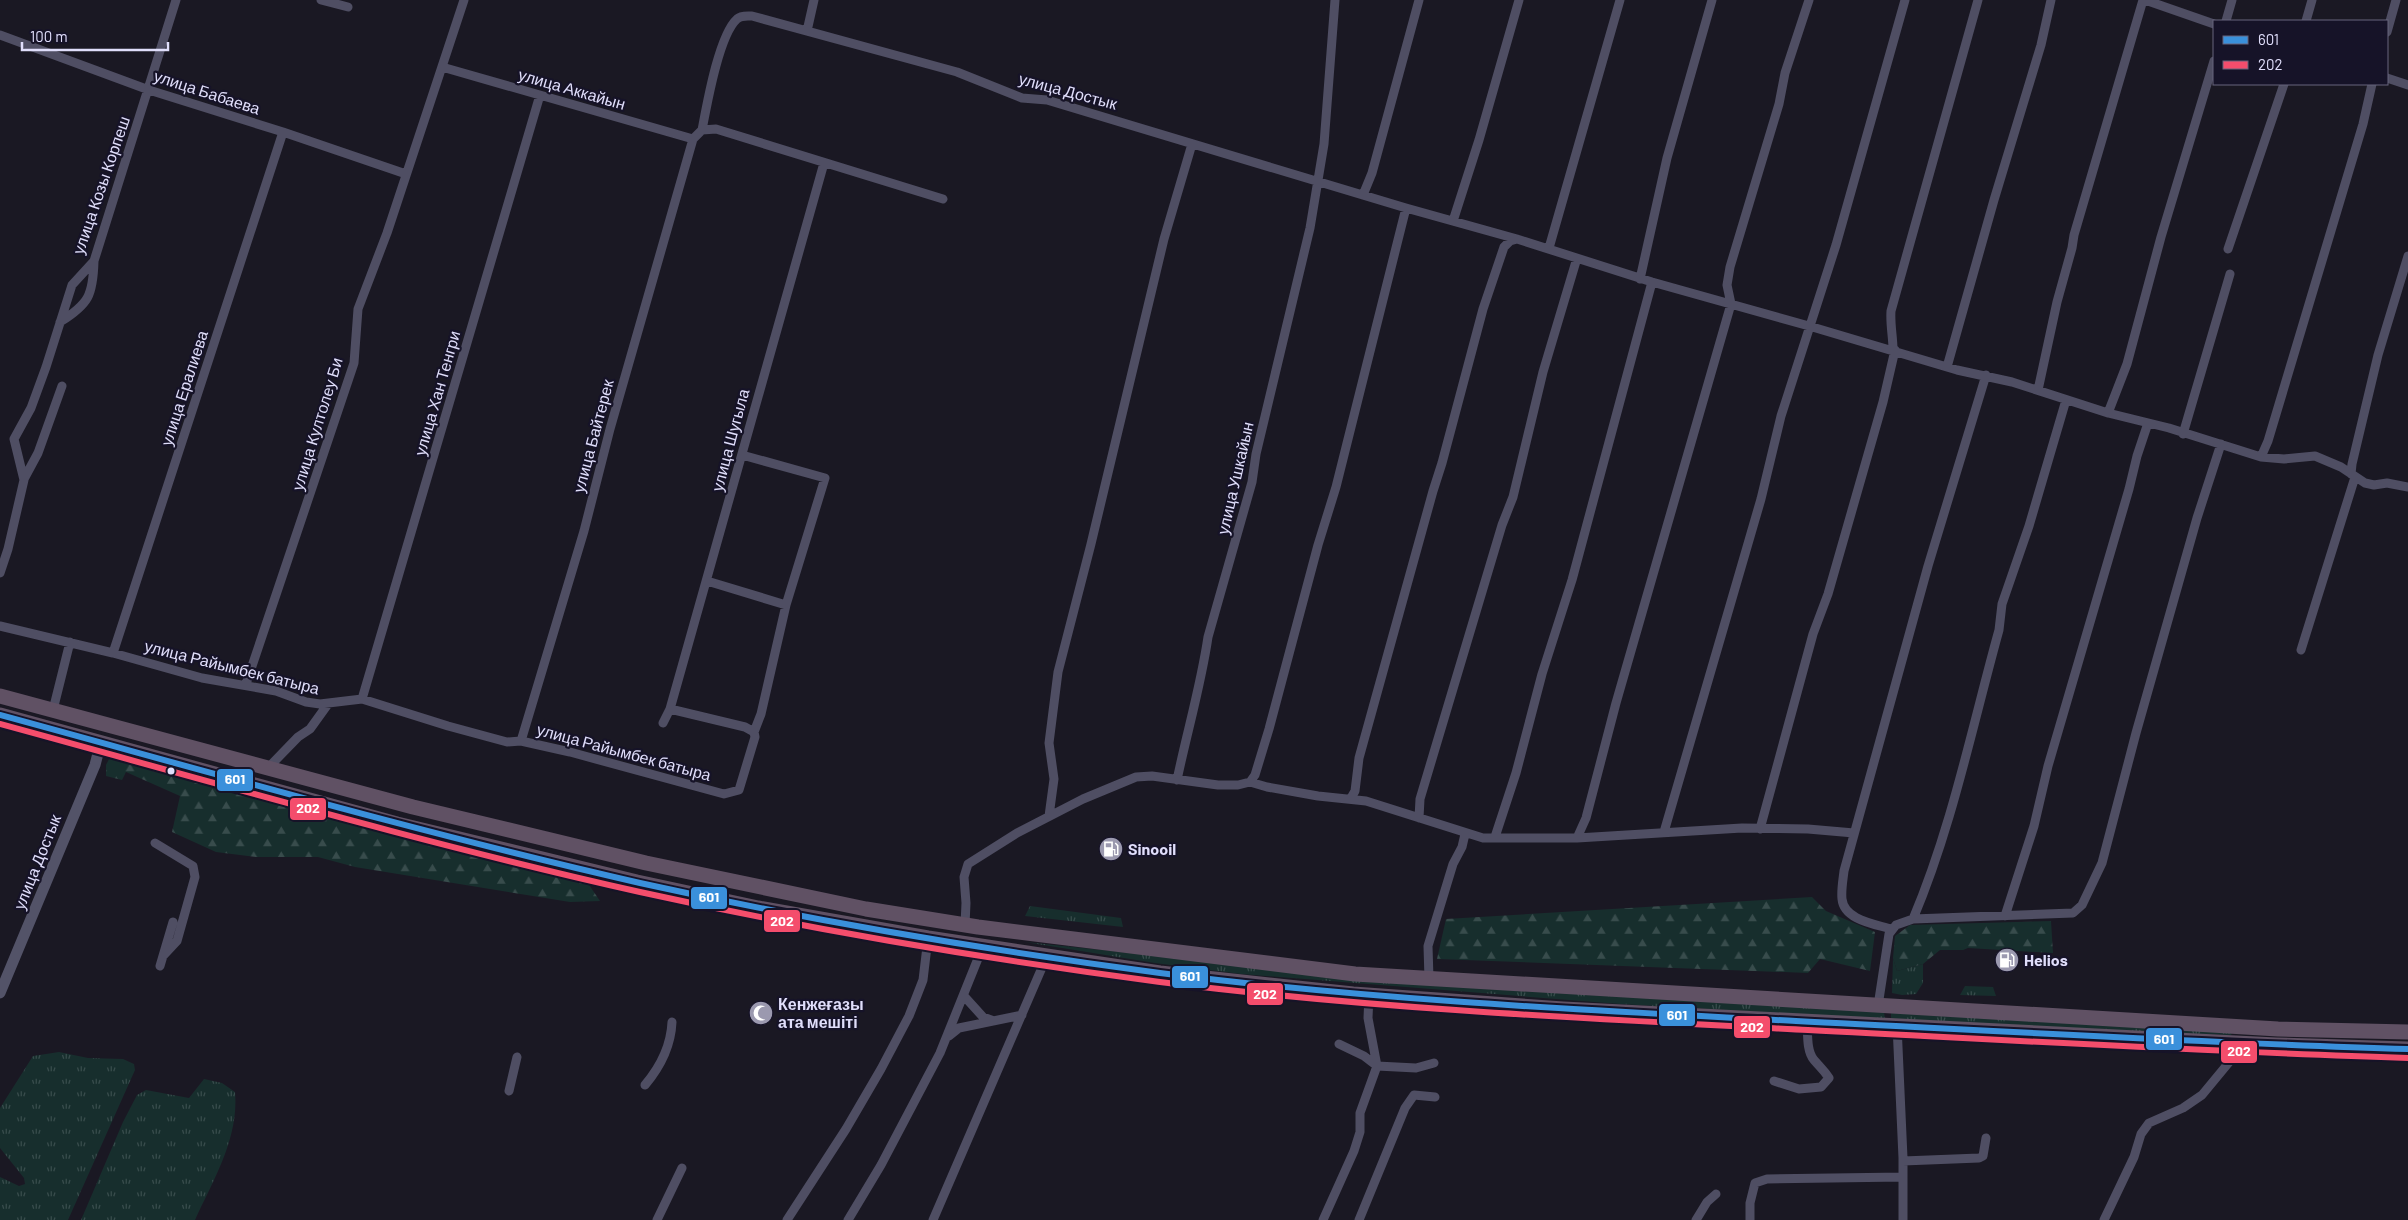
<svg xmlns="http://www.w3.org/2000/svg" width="2408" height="1220" font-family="Barlow,sans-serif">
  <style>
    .grass { fill: url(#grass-tufts) }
    .forest { fill: url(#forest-firs) }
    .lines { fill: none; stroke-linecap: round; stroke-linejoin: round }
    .street { stroke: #4f4e63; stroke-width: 9 }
    .secondary { stroke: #535368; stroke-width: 11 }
    .highway { stroke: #605164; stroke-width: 15 }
    .bus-1-casing { stroke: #161328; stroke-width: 10 }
    .bus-2-casing { stroke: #161328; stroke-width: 10 }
    .bus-1 { stroke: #3a90db; stroke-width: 6 }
    .bus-2 { stroke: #f44d6c; stroke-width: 6 }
    .bus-dot { fill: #e0defb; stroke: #161328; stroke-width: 2 }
    .labels { text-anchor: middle; stroke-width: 4.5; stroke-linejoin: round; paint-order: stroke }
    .street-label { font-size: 16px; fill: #e0defb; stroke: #161328 }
    .poi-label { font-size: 16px; font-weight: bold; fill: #e0defb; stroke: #161328; text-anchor: start }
    .line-badge { stroke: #161328; stroke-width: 2 }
    .badge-label { font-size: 14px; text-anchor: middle; font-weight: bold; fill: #fff }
  </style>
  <defs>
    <pattern id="grass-tufts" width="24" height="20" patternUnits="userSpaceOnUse" patternTransform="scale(1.25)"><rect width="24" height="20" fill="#172e2d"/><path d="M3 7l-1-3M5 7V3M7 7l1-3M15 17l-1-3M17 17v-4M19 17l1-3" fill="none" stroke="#384c4c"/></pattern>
    <pattern id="forest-firs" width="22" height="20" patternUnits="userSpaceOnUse" patternTransform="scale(1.25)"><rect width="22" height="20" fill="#172e2d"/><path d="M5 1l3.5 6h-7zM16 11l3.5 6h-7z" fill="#384c4c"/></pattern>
  </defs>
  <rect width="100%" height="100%" fill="#1a1823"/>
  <path class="grass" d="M1030 906 1121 918 1123 927 1025 916Z
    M1025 942 1179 958 1884 1012 1885 1019 1620 1004 1241 974 1155 963Z
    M1893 958 1897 971 1923 964V983L1916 994 1902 995 1892 993Z
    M1965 986 1993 987 1996 996 1960 995Z
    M1891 1012 2233 1031 2231 1035 2120 1032 1891 1020Z
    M59 1052 88 1058 123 1059 134 1064 135 1070 68 1220H0V1177L19 1186 25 1184 24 1178 0 1148V1108L33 1056Z
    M204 1079 222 1083 235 1092C239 1138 214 1179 195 1220H81L123 1122 137 1095 146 1090 189 1098Z"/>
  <path class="forest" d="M129 752 583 876 600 901 570 902 355 867 318 857H256L216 852 172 832 180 796 126 772 122 780 106 776V765L111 755Z
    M1812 897 1826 911 1875 932 1870 971 1820 959 1808 973 1437 959 1446 919Z
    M2051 921 2053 953 1968 948 1963 950H1940L1923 964 1897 971 1893 958 1895 936 1910 925Z"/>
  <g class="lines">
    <path class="street" d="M321 0 348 7
      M2145 0 2214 24
      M2226 21 2232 0
      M2306 21 2312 0
      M807 31 814 0
      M2387 32 2396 0
      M0 35 149 90 283 132 406 174
      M442 67 693 139
      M2387 78 2408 85
      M702 130C707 104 719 35 737 19 741 15 747 16 752 16L957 72 1022 98 1047 100 1406 208 1517 239 1652 282 1809 326 1957 370 2012 382 2108 413 2169 428 2261 457 2284 459 2315 456 2341 467 2365 483 2374 485 2387 483 2408 487
      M702 130 716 129 943 199
      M1363 195 1372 173 1419 0
      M1453 221 1479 140 1519 0
      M1549 248 1620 0
      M2228 249 2284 84
      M1640 279 1667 158 1712 0
      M60 322C89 304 93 295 94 261
      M1893 350C1893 337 1890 324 1891 311L1978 0
      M1947 367 1994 200 2041 45 2051 0
      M2038 390 2057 302 2072 248 2074 235 2143 0
      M2108 413 2127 364 2161 237 2214 61
      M2183 434 2230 274
      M742 455 825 478 786 605 761 714 754 732
      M2261 457 2268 441 2363 124 2372 84
      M2351 474 2352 464 2378 355 2408 256
      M24 479 38 453 62 386
      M0 573 8 549 24 480 14 439 31 408 46 367 72 285 94 261 176 0
      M707 581 786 605
      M0 626 113 653 202 678 276 691 306 702 320 704 362 699 448 726 507 742 521 741 570 752 724 794 739 790 755 737 754 732 745 727 670 709
      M2301 650 2355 477
      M113 653 283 132
      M246 684 354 363 358 309 387 233 464 0
      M362 699 540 95
      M53 710 70 642
      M663 723 670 709 824 163
      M521 741 584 531 610 429 693 139 702 130
      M267 769 298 737 310 729 328 704
      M1177 780C1187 732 1201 685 1208 637L1252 482 1256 454 1310 228 1324 144 1335 0
      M1250 782 1255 775 1269 729 1318 545 1336 487 1406 208
      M1351 798 1355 791 1359 758 1433 491 1442 463 1483 309 1504 247 1510 241 1517 239
      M1049 816 1054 779 1049 743 1058 672 1091 544 1164 239 1192 144
      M1419 818 1420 799 1502 525 1513 497 1543 372 1577 258
      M1760 829 1813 634 1828 594 1883 402 1895 350
      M1664 832 1761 499 1781 416 1836 245 1905 0
      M1495 837 1516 773 1542 674 1572 580 1652 282
      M1577 838 1586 818 1616 703 1731 304 1727 285 1730 267 1779 104 1785 73 1809 0
      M155 843 193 866 195 877 177 941 163 956
      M2005 916 2034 826 2048 766 2129 489 2137 456 2148 423
      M1913 919C1952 827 1972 727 1999 630L2002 604 2029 526 2066 400
      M965 925 966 903 964 877 968 864 1017 833 1083 799 1136 777 1152 776 1218 785H1238L1250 782 1267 787 1318 796 1366 801 1483 838H1577L1742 828 1808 829 1854 833
      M1891 929C1875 924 1844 920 1842 899 1841 890 1843 880 1844 871L1928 566 1986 375
      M160 966 173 922
      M1429 979 1428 946 1453 864 1462 847 1465 834
      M964 996 983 1017 994 1021
      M1878 1006 1889 934 1896 925 1913 919 2073 913 2082 905 2102 863 2136 733 2197 518 2221 444
      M1897 1025 1903 1158V1220
      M949 1036 959 1028 1022 1015
      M1339 1044 1364 1056 1377 1066 1416 1068 1434 1063
      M1774 1081 1799 1089 1821 1087 1829 1078C1824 1070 1820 1067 1814 1060 1806 1051 1808 1032 1807 1021
      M645 1085C661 1066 671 1045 672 1022
      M509 1091 517 1057
      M1903 1161 1979 1158 1983 1156 1986 1138
      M657 1220 682 1168
      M787 1220 846 1129 881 1069 909 1016 923 980 928 938
      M848 1220 881 1165 940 1053 983 946
      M933 1220 1047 956
      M1323 1220 1354 1151 1360 1132V1113L1377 1066 1368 1018 1369 995
      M1359 1220 1405 1108 1414 1095 1435 1097
      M1696 1220 1707 1202 1716 1194
      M1750 1220V1203L1755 1183 1767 1179 1903 1177
      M2104 1220 2134 1157 2141 1134 2149 1123 2183 1108 2202 1095 2245 1043"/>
    <path class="secondary" d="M0 993 95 765 101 742"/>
    <path class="highway" d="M0 696 413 807 646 863 866 909 978 927 1355 974 2278 1029 2408 1032
      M0 715 397 824 637 882 758 908 928 938 1160 973 1353 994 1563 1009 2276 1045 2408 1049"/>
    <g class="bus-1-casing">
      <path id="bus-1" d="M0 715C213 773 425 834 640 883 812 921 986 950 1160 973 1371 1000 1583 1010 1796 1021 2000 1031 2204 1043 2408 1049"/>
    </g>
    <g class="bus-2-casing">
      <path id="bus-2" d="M0 724C213 782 425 844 640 892 812 930 986 959 1160 982 1375 1009 1591 1019 1808 1030 2008 1040 2208 1052 2408 1058"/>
    </g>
    <use href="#bus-1" class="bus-1"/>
    <use href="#bus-2" class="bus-2"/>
  </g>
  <defs>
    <g id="fuel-disc" transform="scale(1.25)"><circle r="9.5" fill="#9b99af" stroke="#161328"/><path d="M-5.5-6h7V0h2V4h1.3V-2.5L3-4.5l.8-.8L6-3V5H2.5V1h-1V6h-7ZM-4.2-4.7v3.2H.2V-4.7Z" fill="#fff"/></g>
    <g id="mosque-disc" transform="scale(1.25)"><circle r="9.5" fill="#9b99af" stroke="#161328"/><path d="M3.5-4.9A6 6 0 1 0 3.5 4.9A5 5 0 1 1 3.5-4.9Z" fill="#fff"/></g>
  </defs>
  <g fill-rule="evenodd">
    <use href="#fuel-disc" x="1111" y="849"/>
    <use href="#fuel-disc" x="2007" y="960"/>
    <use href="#mosque-disc" x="761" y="1013"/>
  </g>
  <circle class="bus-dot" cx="171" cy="771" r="4.5"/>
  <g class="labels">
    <g class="street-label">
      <text transform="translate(572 89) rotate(16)" y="6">улица Аккайын</text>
      <text transform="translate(1068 91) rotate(15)" y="6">улица Достык</text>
      <text transform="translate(207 92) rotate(18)" y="6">улица Бабаева</text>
      <text transform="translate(101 185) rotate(-71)" y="6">улица Козы Корпеш</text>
      <text transform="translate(184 388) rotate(-72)" y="6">улица Ералиева</text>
      <text transform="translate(437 393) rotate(-74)" y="6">улица Хан Тенгри</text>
      <text transform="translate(317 424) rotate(-73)" y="6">улица Култолеу Би</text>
      <text transform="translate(593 436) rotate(-75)" y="6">улица Байтерек</text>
      <text transform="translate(730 440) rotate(-75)" y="6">улица Шугыла</text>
      <text transform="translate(1235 478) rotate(-77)" y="6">улица Ушкайын</text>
      <text transform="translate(232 667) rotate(14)" y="6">улица Райымбек батыра</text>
      <text transform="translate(624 752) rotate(15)" y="6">улица Райымбек батыра</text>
      <text transform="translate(37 862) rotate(-68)" y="6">улица Достык</text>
    </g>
    <g class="poi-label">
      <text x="1128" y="855">Sinooil</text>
      <text x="2024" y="966">Helios</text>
      <text x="778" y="1010">Кенжеғазы<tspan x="778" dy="18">ата мешіті</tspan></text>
    </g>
  </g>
  <g class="line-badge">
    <rect x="216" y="768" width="38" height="24" rx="5" fill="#3a90db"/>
    <rect x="289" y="797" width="38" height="24" rx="5" fill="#f44d6c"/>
    <rect x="690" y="886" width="38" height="24" rx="5" fill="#3a90db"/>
    <rect x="763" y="909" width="38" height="24" rx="5" fill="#f44d6c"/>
    <rect x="1171" y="965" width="38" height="24" rx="5" fill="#3a90db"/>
    <rect x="1246" y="982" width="38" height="24" rx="5" fill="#f44d6c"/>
    <rect x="1658" y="1003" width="38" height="24" rx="5" fill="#3a90db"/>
    <rect x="1733" y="1015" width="38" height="24" rx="5" fill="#f44d6c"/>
    <rect x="2145" y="1027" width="38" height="24" rx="5" fill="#3a90db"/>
    <rect x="2220" y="1040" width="38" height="24" rx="5" fill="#f44d6c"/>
  </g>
  <g class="badge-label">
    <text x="235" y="784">601</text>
    <text x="308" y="813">202</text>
    <text x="709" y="902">601</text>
    <text x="782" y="926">202</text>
    <text x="1190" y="981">601</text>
    <text x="1265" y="999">202</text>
    <text x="1677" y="1020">601</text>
    <text x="1752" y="1032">202</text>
    <text x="2164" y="1044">601</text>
    <text x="2239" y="1056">202</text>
  </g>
  <rect x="2213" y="20" width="175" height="65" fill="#161328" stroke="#67647c"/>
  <rect x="2223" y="36" width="25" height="8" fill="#3a90db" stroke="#67647c"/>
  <text x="2258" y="45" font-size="15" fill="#e0defb">601</text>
  <rect x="2223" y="61" width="25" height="8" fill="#f44d6c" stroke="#67647c"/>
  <text x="2258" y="70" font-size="15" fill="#e0defb">202</text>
  <path d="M22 42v8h146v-8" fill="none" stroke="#e0defb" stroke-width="2.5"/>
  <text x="30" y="42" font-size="15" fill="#e0defb" stroke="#161328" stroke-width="4" paint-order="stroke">100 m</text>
</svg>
